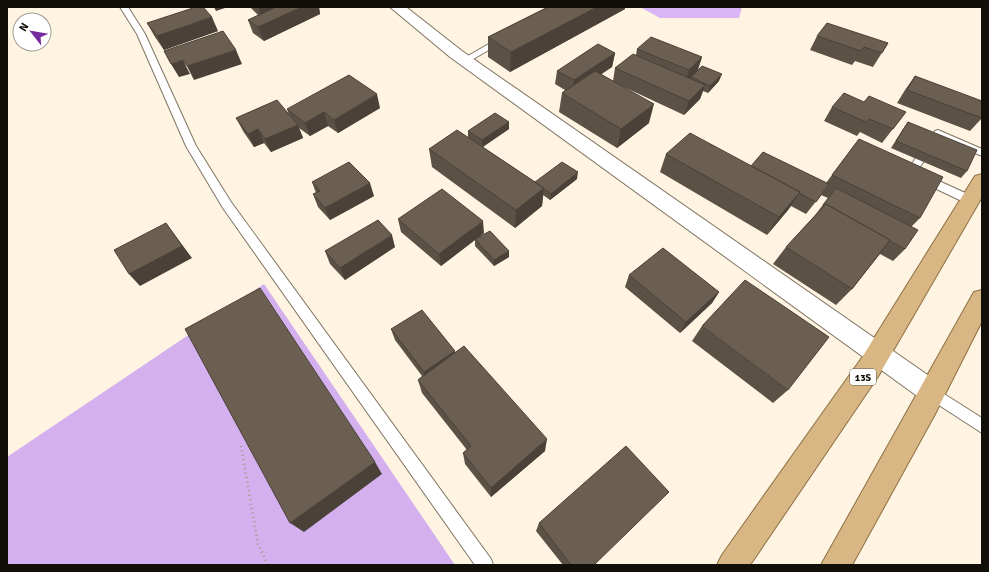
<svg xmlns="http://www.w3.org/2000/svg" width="989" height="572" font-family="Signika,sans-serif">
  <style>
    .green { fill: #d4b0ef }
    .forest { fill: #dab4f7 }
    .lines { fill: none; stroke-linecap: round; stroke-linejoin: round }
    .service-casing { stroke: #7f7464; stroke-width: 2 }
    .minor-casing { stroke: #7f7464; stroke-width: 2 }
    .trunk-casing { stroke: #8d7044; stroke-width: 2 }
    .path { stroke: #a69d8f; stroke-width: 3; stroke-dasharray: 1 3.5; stroke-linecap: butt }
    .service { fill: #fff; fill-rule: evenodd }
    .minor { fill: #fff; fill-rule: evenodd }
    .trunk { fill: #d8b784; fill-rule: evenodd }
    .wall { fill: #5b5245 }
    .shaded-wall { fill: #4a4238 }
    .building { fill: #6a5f50; stroke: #4a4238 }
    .labels { text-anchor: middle; stroke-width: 4; stroke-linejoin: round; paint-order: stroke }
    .shield { fill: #fff; stroke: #595652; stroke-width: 1 }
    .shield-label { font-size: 10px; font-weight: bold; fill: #120e08 }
  </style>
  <rect width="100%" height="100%" fill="#fff3e1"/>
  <path class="green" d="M264 284 455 565H7V457Z"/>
  <path class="forest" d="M640 7H742L739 18H660Z"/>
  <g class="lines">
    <g class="service-casing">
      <path id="service" d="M120 7H128L145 34 196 146 231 202 491 559 493 565H475L223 208 186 146 137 34Z
        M499 38H502L506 40 468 62H462L461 60Z
        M938 130 982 149V156L940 138 917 171 974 197 975 200 974 203H966L907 175 906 172 935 131Z
        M933 387 982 418V433L928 398 926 393 928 388Z"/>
    </g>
    <g class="minor-casing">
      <path id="minor" d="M390 7H406L462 51 942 385 945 393 942 401 933 405 924 401 450 57Z"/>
    </g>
    <g class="trunk-casing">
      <path id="trunk" d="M982 174V197L879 375 750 565H717L722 555 861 359 975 176Z
        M982 290V321L934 416 852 565H821L974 292Z"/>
    </g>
    <path class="path" d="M241 446 258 544 268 565"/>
    <use href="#service" class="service"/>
    <use href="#minor" class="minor"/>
    <use href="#trunk" class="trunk"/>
  </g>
  <path class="wall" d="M250 7H319L320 14 264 41 253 33 248 20 258 15Z
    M548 7H625V9L510 72 488 57V37Z
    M147 23 218 31 164 50 155 37Z
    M817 36 888 43 873 67 855 61 852 65 810 50Z
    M637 49 702 57 698 70 719 81 708 93 703 91 700 99 684 115 626 88 649 123 617 148 559 112 562 93 565 90 555 84 557 71 615 53 612 67 601 74 613 81 615 68 636 55Z
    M915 76 982 118 970 131 897 103 905 90Z
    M864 102 906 112 882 143 860 132 857 136 824 121 832 107Z
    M380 108 338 133 328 126 310 136 299 128 303 138 271 152 264 143 254 147 243 131 236 118 289 115 287 109Z
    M509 122V129L483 147 535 182 577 179 550 200 543 195 542 206 515 228 432 167 429 149 468 137V131Z
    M908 122 967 171 961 178 891 148 903 129Z
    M859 139 920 218 911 227 905 249 893 261 880 254 852 289 836 305 773 264 786 247 816 214 828 198 821 195 806 214 791 206 788 210 767 235 660 172 666 154 751 166 826 183Z
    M312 182 374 196 330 220 318 207 313 194 316 193Z
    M398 219 484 233 478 237 509 257 494 266 475 246V240L441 266 401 232Z
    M395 247 345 280 330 264 325 251Z
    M629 275 719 292 712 303 680 333 625 287Z
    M702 326 788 390 773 403 692 341Z
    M391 329 455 352 545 451 491 497 465 464 463 453 467 450 422 393 418 380 422 376 395 340Z
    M539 523 594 565H563L536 531Z"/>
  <path class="shaded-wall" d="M214 7H228L216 11Z
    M258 7H291L262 18Z
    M302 7H319L320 14 264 41 258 27Z
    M597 7H625V9L510 72 511 52Z
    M212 17 218 31 164 50 157 36Z
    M236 50 242 64 194 80 187 66Z
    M615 53 612 67 572 94 574 80Z
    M702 57 697 71 691 77 690 79 685 84 689 70Z
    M183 60 190 74 179 77 171 64Z
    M722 74 719 81 708 93 710 86Z
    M705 85 700 99 684 115 689 101Z
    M377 94 380 108 338 133 334 120Z
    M654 104 649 123 617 148 621 129Z
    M324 112 328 126 310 136 305 123Z
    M509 122V129L482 147V140Z
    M298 125 303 138 271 152 265 139Z
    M258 129 264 143 254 147 248 134Z
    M578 172 577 179 550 200 551 194Z
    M370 183 374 196 330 220 325 208Z
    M544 188 542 206 515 228 516 210Z
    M800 192 788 210 767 235 779 217Z
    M483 221 484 233 441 266 439 254Z
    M166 223 192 258 140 286 129 274Z
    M392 235 395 247 345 280 340 268Z
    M509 251V257L494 266V260Z
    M719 292 712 303 680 333 686 322Z
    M455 351 456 361 426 382 424 372Z
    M547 439 545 451 491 497V488Z
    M375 462 382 474 304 532 290 523Z"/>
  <path class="building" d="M196 7H203L212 17 157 36 147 23Z
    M276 7H302L258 27 248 20Z
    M548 7H597L511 52 488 37Z
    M827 23 888 43 882 53 864 47 861 51 817 36Z
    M223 31 236 50 187 66 183 60 171 64 164 51Z
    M651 37 702 57 689 70 637 49Z
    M598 44 615 53 574 80 557 71Z
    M633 54 705 85 689 101 615 68Z
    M702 66 722 74 710 86 691 77Z
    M595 71 654 104 621 129 562 93Z
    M349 75 377 94 334 120 324 112 305 123 287 109Z
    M915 76 982 101V118L907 90Z
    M844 93 864 102 869 96 906 112 893 129 869 119 866 122 832 107Z
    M277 100 298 125 265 139 258 129 248 134 236 118Z
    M495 113 509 122 482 140 468 131Z
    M908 122 977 150 967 171 896 141Z
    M457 130 544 188 516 210 429 149Z
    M690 133 800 192 779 217 666 154Z
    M859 139 943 177 920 218 832 175Z
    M763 152 829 184 816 202 799 193 800 192 751 166Z
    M349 162 370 183 325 208 313 194 320 191 312 182Z
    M562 162 578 172 551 194 535 182Z
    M836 188 918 230 905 249 890 241V240L826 204 824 206 823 205Z
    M442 189 483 221 439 254 398 219Z
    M826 204 890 240 852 289 786 247Z
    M378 220 392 235 340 268 325 251Z
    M166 223 182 246 129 274 114 250Z
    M490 231 509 251 494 260 475 239Z
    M663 248 719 292 686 322 629 275Z
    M745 280 829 337 788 390 702 326Z
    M260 288 375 462 290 523 185 329Z
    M422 310 455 351 424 372 391 329Z
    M464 346 547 439 491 488 463 453 471 446 418 380Z
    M626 446 669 492 594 565H571L539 523Z"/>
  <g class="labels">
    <rect class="shield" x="850" y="369" width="26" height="16" rx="3"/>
    <g class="shield-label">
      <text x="863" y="381">13S</text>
    </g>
  </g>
  <rect width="989" height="572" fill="none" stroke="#120e08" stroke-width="16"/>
  <g transform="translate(32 32) rotate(301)"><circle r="19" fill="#ffffff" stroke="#a09f9c"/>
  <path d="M0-3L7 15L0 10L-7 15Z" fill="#752b9e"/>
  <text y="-6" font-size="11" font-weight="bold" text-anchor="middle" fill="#120e08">N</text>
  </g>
</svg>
